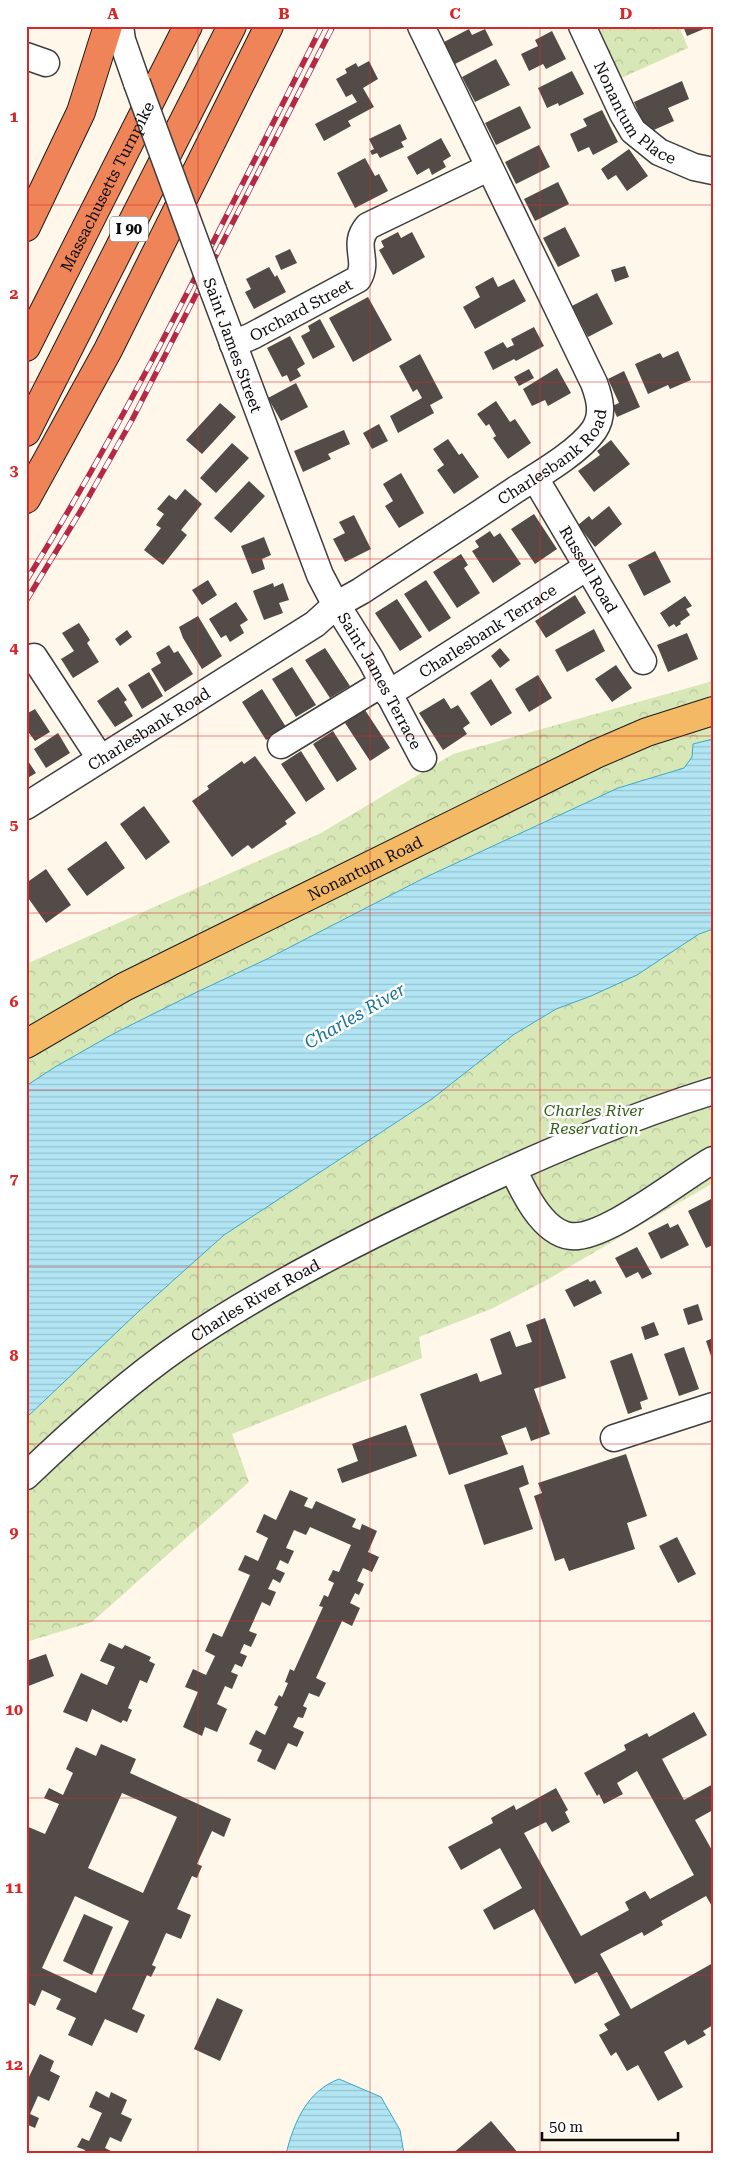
<svg xmlns="http://www.w3.org/2000/svg" width="739" height="2180" font-family="'Roboto Serif',serif">
  <style>
    .park { fill: url(#park-crowns) }
    .water { fill: url(#water-rules); stroke: #3ba7c8 }
    .building { fill: #534b48; fill-rule: evenodd }
    .lines { fill: none; stroke-linecap: round; stroke-linejoin: round }
    .minor-casing { stroke: #3e3e3e; stroke-width: 29 }
    .major-casing { stroke: #1c1c1c; stroke-width: 30 }
    .highway-casing { stroke: #1c1c1c; stroke-width: 30 }
    .minor { stroke: #fff; stroke-width: 26 }
    .major { stroke: #f3b965; stroke-width: 28 }
    .highway { stroke: #ef8458; stroke-width: 28 }
    .rail-casing { stroke: #b52947; stroke-width: 5.5 }
    .rail { stroke: #fff; stroke-width: 4; stroke-dasharray: 11; stroke-linecap: butt }
    .minor-bridge-casing { stroke: #3e3e3e; stroke-width: 29; stroke-linecap: butt }
    .minor-bridge { stroke: #fff; stroke-width: 26 }
    .grid { fill: none; stroke: #d62828; stroke-width: 1; stroke-opacity: 0.55 }
    .labels { text-anchor: middle; stroke-width: 5; stroke-linejoin: round; paint-order: stroke }
    .shield { fill: #fff; stroke: #545454; stroke-width: 1 }
    .shield-label { font-size: 15px; font-weight: bold; fill: #0b0b0b }
    .street-label { font-size: 16px; fill: #0b0b0b; stroke: #fff }
    .park-label { font-size: 16px; font-style: italic; fill: #37601f; stroke: #fff }
    .water-label { font-size: 18px; font-style: italic; fill: #1a7597; stroke: #fff }
    .neatline { fill: none; stroke: #d62828; stroke-width: 2 }
    .grid-label { font-size: 16px; text-anchor: middle; font-weight: bold; fill: #d62828 }
  </style>
  <defs>
    <pattern id="park-crowns" width="20" height="18" patternUnits="userSpaceOnUse" patternTransform="scale(1.25)"><rect width="20" height="18" fill="#d7e7b6"/><path d="M2 6a3 3 0 1 1 6 0M12 15a3 3 0 1 1 6 0" fill="none" stroke="#b7c59b"/></pattern>
    <pattern id="water-rules" width="6" height="5" patternUnits="userSpaceOnUse" patternTransform="scale(1.25)"><rect width="6" height="5" fill="#b1e5f3"/><path d="M0 2.5h6" fill="none" stroke="#97c3cf"/></pattern>
  </defs>
  <rect width="100%" height="100%" fill="#fef7ea"/>
  <path class="park" d="M595 26H679L688 48 619 79Z
    M713 681V739L693 744 692 757 684 768 618 788 424 878 267 959 197 992 113 1034 55 1067 26 1086V964L321 833 453 754Z
    M713 929V1183L545 1281 491 1309 419 1337 422 1358 232 1434 249 1482 92 1622 26 1642V1418L138 1312 224 1235 416 1110 513 1035 556 1009 591 996 637 975 699 934Z"/>
  <path class="water" d="M713 739V929L699 934 637 975 591 996 556 1009 513 1035 432 1099 224 1235 138 1312 26 1418V1086L55 1067 113 1034 197 992 267 959 424 878 618 788 684 768 692 757 693 744Z
    M339 2079 381 2097 400 2130 404 2154H286C294 2122 307 2091 339 2079Z"/>
  <path class="building" d="M683 26H711L687 36Z
    M469 29 472 35 485 29 493 45 455 64 444 42Z
    M552 31 566 59 546 69 543 64 529 71 521 54 538 46 535 40Z
    M496 59 510 85 475 102 462 77Z
    M369 61 378 79 363 88 374 107 348 121 351 126 324 141 315 124 357 102 352 94 346 97 336 79 347 73 345 69 356 63 358 67Z
    M572 71 584 94 559 106 558 103 547 108 538 88Z
    M682 81 689 99 668 108 674 121 647 133 634 102Z
    M520 106 531 128 496 145 485 123Z
    M602 110 618 142 593 155 589 147 578 152 570 134 587 126 583 119Z
    M400 124 407 139 401 142 404 147 380 158 377 153 372 155 370 151 374 149 369 139Z
    M441 138 451 156 443 161 446 167 432 175 429 168 417 175 407 157Z
    M539 145 550 167 516 184 505 162Z
    M629 149 648 176 627 191 616 175 608 180 601 169Z
    M365 158 375 176 379 174 388 191 355 208 337 173Z
    M558 182 569 204 535 221 524 199Z
    M565 227 580 256 558 267 543 238Z
    M398 232 401 238 412 232 425 257 393 275 379 250 384 247 381 241Z
    M290 249 297 263 281 270 275 256Z
    M625 266 629 277 615 282 611 270Z
    M269 267 275 277 277 275 286 292 254 309 245 292 251 289 246 279Z
    M493 277 498 287 514 279 526 301 475 329 463 307 480 297 475 287Z
    M597 293 613 324 588 337 572 306Z
    M368 297 392 340 353 362 329 318Z
    M320 319 335 347 313 359 301 336 310 331 308 326Z
    M534 327 544 346 516 361 514 359 493 370 484 352 503 342 507 348 514 345 511 339Z
    M290 336 305 364 297 369 301 376 290 382 287 375 282 377 267 348Z
    M678 351 691 380 670 389 668 385 648 394 635 364 660 353 663 358Z
    M420 354 443 398 430 405 434 413 398 433 390 416 422 398 417 389 413 392 399 366Z
    M557 368 571 393 548 406 545 400 532 406 523 389Z
    M529 369 534 378 519 386 514 377Z
    M624 371 640 407 617 417 612 406 619 403 608 379Z
    M296 383 308 407 281 421 268 398Z
    M496 401 510 422 515 419 531 443 508 459 493 438 496 436 489 424 486 426 477 414Z
    M220 403 236 417 202 454 186 440Z
    M379 424 388 441 372 449 363 433Z
    M344 430 350 444 328 454 331 459 303 472 294 451Z
    M448 439 459 455 462 453 479 477 454 494 437 470 444 465 433 449Z
    M611 440 630 464 594 492 578 471 600 455 597 451Z
    M232 443 249 458 216 493 200 478Z
    M401 473 424 513 399 528 385 506 393 501 383 484Z
    M249 481 265 496 231 533 214 518Z
    M185 489 202 504 181 530 187 535 163 565 144 550 161 528 156 525 164 514 157 509 169 495 176 500Z
    M609 506 622 524 595 547 578 525 589 516 592 520Z
    M534 514 557 549 535 564 511 529Z
    M354 515 371 549 345 562 333 539 345 533 339 522Z
    M490 531 494 537 500 533 521 564 493 583 472 551 479 547 475 541Z
    M264 537 271 555 262 559 265 569 252 574 241 546Z
    M655 551 671 582 644 596 628 565Z
    M461 554 468 565 464 568 480 593 457 608 433 572Z
    M208 580 217 595 202 605 192 590Z
    M426 580 451 618 429 632 404 594Z
    M273 583 274 587 283 583 289 600 279 603 283 613 264 620 253 591Z
    M575 595 586 613 546 638 535 621Z
    M685 596 692 606 686 609 690 615 680 622 681 624 676 627 674 624 669 627 660 613Z
    M397 599 422 637 400 651 375 613Z
    M236 602 248 620 240 625 244 633 230 642 226 635 221 638 209 619Z
    M198 616 222 656 202 669 183 638 179 627Z
    M79 623 90 640 87 643 99 662 73 678 61 659 74 651 62 633Z
    M594 629 605 651 567 672 555 650Z
    M127 630 132 637 120 646 115 639Z
    M687 633 698 659 668 672 657 645Z
    M169 645 174 653 178 651 193 674 165 692 151 669 161 663 156 653Z
    M325 648 350 686 330 698 305 660Z
    M500 648 510 660 500 668 491 656Z
    M616 665 632 688 612 702 595 679Z
    M292 667 316 705 296 717 272 679Z
    M149 672 163 696 142 709 128 685Z
    M538 675 552 698 529 712 515 689Z
    M491 679 512 713 491 726 470 693Z
    M118 687 127 700 124 702 133 716 115 727 97 701Z
    M262 689 286 727 266 740 242 702Z
    M444 698 451 709 458 705 470 723 463 728 467 734 443 750 419 713Z
    M35 709 50 732 35 741 29 733 26 735V714Z
    M365 710 390 748 370 761 345 723Z
    M333 731 357 769 337 782 313 744Z
    M58 733 70 753 46 768 34 749Z
    M301 751 325 789 306 802 281 764Z
    M255 756 296 813 285 821 287 824 252 849 248 845 232 857 192 801 209 789 207 786 242 761 244 764Z
    M26 758 36 773 26 779Z
    M144 806 170 842 146 860 120 824Z
    M106 841 125 868 87 896 67 869Z
    M46 869 71 905 46 923 26 895V883Z
    M713 1198V1245L706 1248 688 1211Z
    M668 1223 670 1228 678 1224 689 1245 661 1259 648 1233Z
    M637 1247 652 1274 642 1279 638 1272 626 1278 615 1258Z
    M588 1279 590 1282 595 1280 602 1293 574 1307 565 1290Z
    M698 1304 703 1320 688 1325 683 1309Z
    M545 1318 566 1378 534 1389 550 1434 531 1441 526 1427 501 1436 508 1454 449 1475 420 1394 477 1373 480 1382 502 1374 490 1339 510 1331 516 1347 532 1342 526 1325Z
    M654 1322 659 1335 645 1340 641 1327Z
    M713 1338V1359H712L706 1341Z
    M684 1347 699 1389 679 1396 664 1354Z
    M632 1353 648 1399 640 1402 642 1409 628 1414 610 1361Z
    M406 1425 417 1456 342 1483 337 1469 358 1461 352 1444Z
    M626 1454 647 1516 627 1523 635 1549 569 1571 564 1558 555 1561 534 1496 542 1493 538 1483Z
    M523 1465 529 1484 519 1488 533 1529 484 1545 464 1485Z
    M290 1490 308 1498 304 1506 312 1509 316 1501 356 1519 352 1527 360 1530 362 1524 377 1531 368 1552 379 1557 372 1572 363 1568 357 1581 364 1584 359 1595 355 1593 350 1603 360 1608 352 1626 342 1621 316 1678 326 1683 319 1697 309 1693 303 1706 307 1708 303 1718 298 1717 293 1727 304 1732 297 1747 288 1743 275 1770 257 1761 262 1750 249 1744 256 1730 265 1735 278 1707 274 1705 279 1695 282 1697 288 1683 285 1682 290 1669 294 1671 323 1607 319 1606 324 1595 328 1597 334 1583 328 1580 333 1570 339 1572 351 1545 310 1527 306 1535 294 1530 286 1548 294 1551 288 1564 280 1560 276 1569 285 1573 280 1583 273 1579 268 1589 276 1592 270 1606 262 1602 249 1631 257 1634 251 1647 244 1644 240 1653 247 1656 242 1667 235 1664 231 1672 238 1675 232 1689 225 1686 217 1704 227 1709 217 1732 205 1727 202 1736 183 1727 198 1692 185 1687 193 1669 206 1675 215 1656 205 1651 213 1633 222 1637 250 1575 238 1570 245 1555 258 1561 268 1538 256 1532 264 1514 276 1520Z
    M677 1537 696 1574 678 1583 659 1546Z
    M109 1643 122 1649 125 1645 151 1657 149 1661 155 1664 147 1683 140 1680 128 1708 132 1710 127 1722 123 1720 121 1723 92 1709 87 1722 63 1712 81 1673 107 1685 115 1667 100 1661Z
    M46 1654 54 1676 26 1687V1661Z
    M694 1712 707 1735 662 1759 684 1800 713 1784V1810L695 1820 713 1852V1908L706 1896 661 1921 663 1925 644 1936 642 1932 600 1954 631 2009 713 1963V2025L703 2031 706 2035 688 2045 685 2040 664 2052 683 2087 658 2101 638 2065 627 2071 616 2052 611 2056 599 2035 608 2030 604 2024 620 2015 597 1972 575 1984 534 1909 494 1930 483 1910 522 1888 500 1848 461 1870 448 1847 493 1823 491 1818 514 1805 516 1810 556 1788 568 1810 565 1812 570 1822 552 1832 546 1822 524 1833 581 1936 629 1910 625 1902 645 1891 650 1899 694 1875 637 1771 617 1783 623 1794 604 1804 599 1794 597 1796 584 1773 626 1750 624 1745 647 1733 649 1737Z
    M101 1744 136 1759 130 1773 231 1819 224 1837 212 1831 197 1864 202 1866 197 1878 192 1876 177 1909 191 1915 181 1939 166 1933 152 1965 156 1967 151 1977 147 1975 132 2009 145 2015 137 2033 105 2019 92 2046 68 2035 76 2018 56 2009 61 1999 42 1990 35 2006 26 2002V1826L45 1834 59 1804 44 1798 49 1788 63 1795 73 1773 66 1769 76 1747 96 1756ZM122 1793 177 1817 143 1893 88 1868ZM75 1896 129 1921 96 1993 42 1968Z
    M84 1914 113 1927 92 1975 63 1961Z
    M217 1998 243 2010 220 2061 194 2049Z
    M40 2054 54 2061 50 2071 60 2076 49 2101 38 2096 30 2114 39 2118 35 2128 28 2125 26 2129V2083Z
    M96 2091 109 2098 111 2092 127 2100 121 2114 132 2119 121 2142 110 2137 105 2148 111 2151 109 2154H83L85 2150 77 2147 82 2138 89 2141 102 2113 89 2107Z
    M491 2121 519 2154H452Z"/>
  <g class="lines">
    <g class="minor-casing">
      <g id="minor">
        <path d="M120 26 122 40 137 83"/>
        <path id="s1" d="M582 26 623 114 633 131 659 152 694 167 713 171"/>
        <path d="M26 56 46 63"/>
        <path id="s2" d="M213 290 320 575 331 596 371 660 423 758"/>
        <path id="s3" d="M233 344 252 336 358 279C370 260 351 245 368 226L488 168"/>
        <path id="s4" d="M535 478 643 661"/>
        <path d="M34 657 100 758"/>
        <path id="s5" d="M388 694 587 567"/>
        <path d="M281 745 383 683"/>
        <path id="s6" d="M26 806 315 624 336 605 361 591C413 557 464 524 515 490 537 476 579 452 594 430 604 415 600 399 594 383L421 26"/>
        <path d="M513 1169C523 1191 542 1232 570 1236 604 1241 682 1177 713 1160"/>
        <path d="M614 1438 713 1406"/>
        <path id="s7" d="M26 1476C74 1430 126 1383 181 1345 271 1284 370 1235 468 1189 548 1152 629 1117 713 1091"/>
      </g>
    </g>
    <g class="major-casing">
      <g id="major">
        <path id="s8" d="M26 1044 124 987 596 754 647 732 713 711"/>
      </g>
    </g>
    <g class="highway-casing">
      <g id="highway">
        <path d="M26 227 81 112 108 26"/>
        <path id="s9" d="M26 347 188 26"/>
        <path d="M26 432 232 26"/>
        <path d="M26 499 108 350 269 26"/>
      </g>
    </g>
    <use href="#minor" class="minor"/>
    <use href="#major" class="major"/>
    <use href="#highway" class="highway"/>
    <g class="rail-casing">
      <path id="rail" d="M26 581C137 403 227 213 322 26
        M26 601 83 507 132 420 333 26"/>
    </g>
    <use href="#rail" class="rail"/>
    <g class="minor-bridge-casing">
      <path id="minor-bridge" d="M137 83 213 290"/>
    </g>
    <use href="#minor-bridge" class="minor-bridge"/>
  </g>
  <path class="grid" d="M198 26V2154M370 26V2154M540 26V2154M26 205H713M26 382H713M26 559H713M26 736H713M26 913H713M26 1090H713M26 1267H713M26 1444H713M26 1621H713M26 1798H713M26 1975H713"/>
  <g class="labels">
    <rect class="shield" x="110" y="216.5" width="38" height="25" rx="4"/>
    <g class="shield-label">
      <text x="129" y="234">I 90</text>
    </g>
    <g class="street-label">
      <text dy="6" stroke="none"><textPath href="#s1" startOffset="104">Nonantum Place</textPath></text>
      <text dy="6" stroke="none"><textPath href="#s9" startOffset="180">Massachusetts Turnpike</textPath></text>
      <text dy="6" stroke="none"><textPath href="#s3" startOffset="76">Orchard Street</textPath></text>
      <text transform="translate(233 345) rotate(70)" y="6">Saint James Street</text>
      <text dy="6" stroke="none"><textPath href="#s6" startOffset="634">Charlesbank Road</textPath></text>
      <text dy="6" stroke="none"><textPath href="#s4" startOffset="106">Russell Road</textPath></text>
      <text dy="6" stroke="none"><textPath href="#s5" startOffset="118">Charlesbank Terrace</textPath></text>
      <text dy="6" stroke="none"><textPath href="#s2" startOffset="426">Saint James Terrace</textPath></text>
      <text dy="6" stroke="none"><textPath href="#s6" startOffset="145">Charlesbank Road</textPath></text>
      <text dy="6" stroke="none"><textPath href="#s8" startOffset="382">Nonantum Road</textPath></text>
      <text dy="6" stroke="none"><textPath href="#s7" startOffset="290">Charles River Road</textPath></text>
    </g>
    <g class="park-label">
      <text x="594" y="1116">Charles River<tspan x="594" dy="18">Reservation</tspan></text>
    </g>
    <g class="water-label">
      <text transform="translate(355 1016) rotate(-30)" y="6">Charles River</text>
    </g>
  </g>
  <rect width="739" height="2180" fill="none" stroke="#ffffff" stroke-width="55"/>
  <path d="M542 2132v8h136v-8" fill="none" stroke="#0b0b0b" stroke-width="2.5"/>
  <text x="549" y="2132" font-size="15" fill="#0b0b0b" stroke="#ffffff" stroke-width="4" paint-order="stroke">50 m</text>
  <rect x="28" y="28" width="684" height="2124" class="neatline"/>
  <g class="grid-label">
    <text x="113" y="19">A</text>
    <text x="284" y="19">B</text>
    <text x="455" y="19">C</text>
    <text x="626" y="19">D</text>
    <text x="14" y="122">1</text>
    <text x="14" y="299">2</text>
    <text x="14" y="476">3</text>
    <text x="14" y="653">4</text>
    <text x="14" y="830">5</text>
    <text x="14" y="1007">6</text>
    <text x="14" y="1184">7</text>
    <text x="14" y="1361">8</text>
    <text x="14" y="1538">9</text>
    <text x="14" y="1715">10</text>
    <text x="14" y="1893">11</text>
    <text x="14" y="2070">12</text>
  </g>
</svg>
